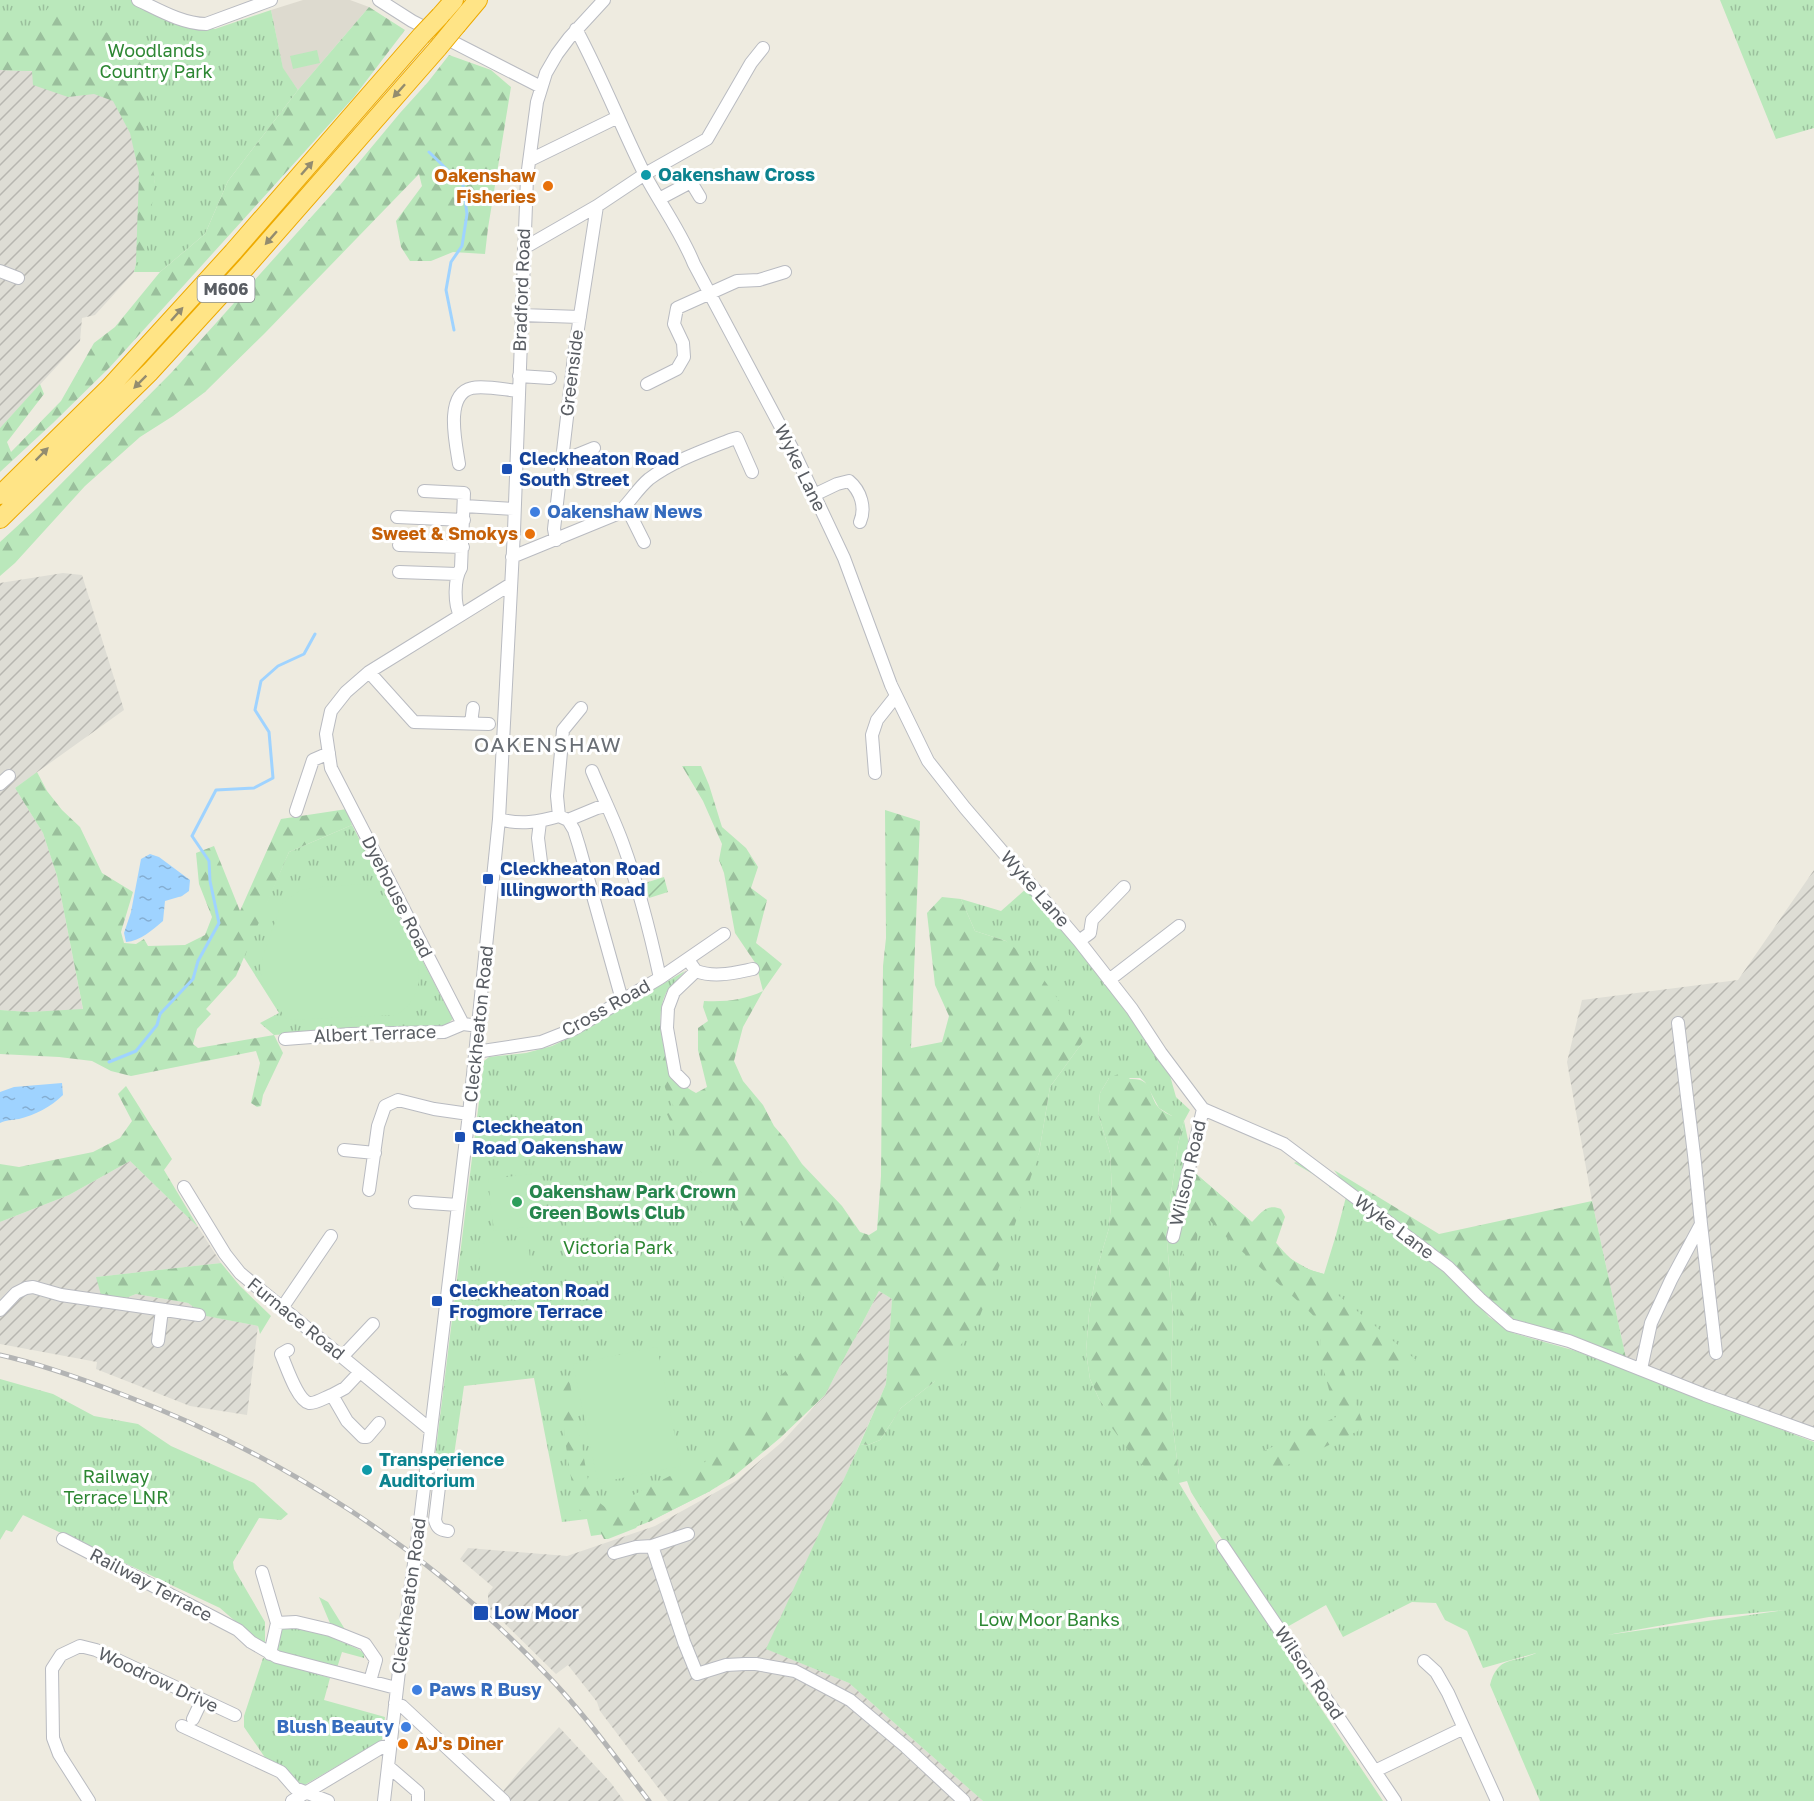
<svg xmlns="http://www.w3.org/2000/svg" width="1814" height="1801" font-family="'Golos Text',sans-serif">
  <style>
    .industrial { fill: url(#industrial-furrows) }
    .education { fill: #dddacf }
    .grass { fill: url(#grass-tufts); fill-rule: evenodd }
    .forest { fill: url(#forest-firs) }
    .garden { fill: url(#garden-furrows) }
    .pitch { fill: #bae8bb }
    .water { fill: url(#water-ripples) }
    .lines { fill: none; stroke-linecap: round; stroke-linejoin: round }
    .stream { stroke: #9fd3ff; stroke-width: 3 }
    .minor-casing { stroke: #b9bbc1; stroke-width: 14 }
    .highway-casing { stroke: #ea0; stroke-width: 20 }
    .minor { stroke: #fff; stroke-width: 12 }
    .highway { stroke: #ffe486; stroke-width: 18 }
    .rail-casing { stroke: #b3b4b4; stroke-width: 5 }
    .rail { stroke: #fff; stroke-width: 3; stroke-dasharray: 9; stroke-linecap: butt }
    .minor-bridge-casing { stroke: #b9bbc1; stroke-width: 14; stroke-linecap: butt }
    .highway-bridge-casing { stroke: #ea0; stroke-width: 20; stroke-linecap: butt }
    .minor-bridge { stroke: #fff; stroke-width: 12 }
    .highway-bridge { stroke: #ffe486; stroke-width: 18 }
    .oneway { fill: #938c6f }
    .culture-dot { fill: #0f9aa8; stroke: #fff; stroke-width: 2 }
    .food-dot { fill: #e8710a; stroke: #fff; stroke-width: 2 }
    .transit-dot { fill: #1a4fb4; stroke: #fff; stroke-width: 2 }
    .shop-dot { fill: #3f7fe0; stroke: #fff; stroke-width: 2 }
    .leisure-dot { fill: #2e9e5b; stroke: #fff; stroke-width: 2 }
    .labels { text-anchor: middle; stroke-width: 6; stroke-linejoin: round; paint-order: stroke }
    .shield { fill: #fff; stroke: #8b8e92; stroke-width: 1.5 }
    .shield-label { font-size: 16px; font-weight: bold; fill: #595d63 }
    .park-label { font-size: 18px; fill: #2d8733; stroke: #fff }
    .culture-label { font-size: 18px; font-weight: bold; fill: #0d838f; stroke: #fff; text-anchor: start }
    .food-label { font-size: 18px; font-weight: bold; fill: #c56008; stroke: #fff; text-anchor: end }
    .street-label { font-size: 18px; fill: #595d63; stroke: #fff }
    .transit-label { font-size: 18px; font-weight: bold; fill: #164399; stroke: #fff; text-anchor: start }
    .shop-label { font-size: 18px; font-weight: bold; fill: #366cbe; stroke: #fff; text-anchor: start }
    .leisure-label { font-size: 18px; font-weight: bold; fill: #27864d; stroke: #fff; text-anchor: start }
    .quarter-label { font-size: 21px; letter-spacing: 1.5px; fill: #6a6f75; stroke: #fff }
  </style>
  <defs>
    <pattern id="industrial-furrows" width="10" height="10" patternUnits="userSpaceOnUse" patternTransform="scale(1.5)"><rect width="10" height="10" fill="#deddd5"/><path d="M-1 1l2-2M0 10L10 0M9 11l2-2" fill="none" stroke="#b7b6b0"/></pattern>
    <pattern id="grass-tufts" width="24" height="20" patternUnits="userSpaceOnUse" patternTransform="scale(1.5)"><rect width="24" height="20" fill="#bae8bb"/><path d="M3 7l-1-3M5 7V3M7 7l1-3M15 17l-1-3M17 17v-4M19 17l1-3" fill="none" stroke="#9abf9c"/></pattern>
    <pattern id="forest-firs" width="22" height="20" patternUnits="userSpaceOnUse" patternTransform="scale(1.5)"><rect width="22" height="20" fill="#bae8bb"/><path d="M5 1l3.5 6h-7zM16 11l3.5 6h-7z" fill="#9abf9c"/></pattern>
    <pattern id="garden-furrows" width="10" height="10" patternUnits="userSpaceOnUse" patternTransform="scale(1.5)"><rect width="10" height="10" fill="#bae8bb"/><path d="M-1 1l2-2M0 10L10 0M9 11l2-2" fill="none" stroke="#9abf9c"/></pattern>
    <pattern id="water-ripples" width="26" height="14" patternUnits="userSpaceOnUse" patternTransform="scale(1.5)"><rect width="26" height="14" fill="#9fd3ff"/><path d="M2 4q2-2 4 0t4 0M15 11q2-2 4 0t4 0" fill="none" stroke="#85aed2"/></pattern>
  </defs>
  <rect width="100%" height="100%" fill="#eeebe0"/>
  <path class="industrial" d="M0 70 100 74 155 179 134 272 95 315 82 318 80 341 0 428Z
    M63 573 82 575 124 710 15 788 43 833 57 876 83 1010 29 1012 0 1010V583Z
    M1814 870V1434L1627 1363 1592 1201 1567 1062 1582 1000 1738 980Z
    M130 1161 198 1227 221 1263 96 1277 126 1298 136 1294 188 1303 207 1316 258 1326 247 1415 190 1406 96 1369 97 1362 0 1344V1222L69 1195Z
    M879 1291 892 1299 886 1384 843 1482 767 1649 849 1683 983 1801H668L600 1711 597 1702 568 1665 556 1674 488 1607V1594L493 1587 460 1559 468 1548 567 1556 655 1526 736 1481 782 1442 825 1395Z
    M559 1727 611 1783 624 1801H507L500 1795 521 1769Z"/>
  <path class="education" d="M303 0H350L369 7 298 90 283 69 271 10Z"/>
  <path class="grass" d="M0 0H138L198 24 215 29 271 10 283 68 298 90 228 181 205 234 160 272H134L155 179 115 88 32 71 0 70Z
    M1720 0H1814V128L1776 139Z
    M352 825 453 1019 445 1026 350 1029 274 1035 260 1023 279 1013 243 956 289 852Z
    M1027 888 1057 920 1136 1021 1169 1072 1176 1097 1190 1110 1184 1121 1195 1173 1276 1243 1289 1258 1310 1270 1324 1274 1336 1235 1346 1197 1329 1187 1330 1184 1294 1163 1296 1162 1304 1165 1435 1255 1489 1317 1513 1333 1576 1351 1814 1442V1801H1540L1490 1685C1498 1655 1513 1664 1536 1653L1483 1668 1467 1631 1445 1620 1436 1603 1412 1602 1343 1637 1326 1605 1287 1627 1301 1651 1298 1652 1199 1505 1191 1492 1187 1481 1179 1483 1220 1551 1284 1648 1302 1680 1383 1801H983L849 1683 766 1649 860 1444 868 1445 880 1440 901 1408 934 1382 1039 1153 1050 1087 1082 1043 1006 941 975 931 961 899 1001 911ZM1109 1078H1140L1145 1082 1159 1108 1172 1116 1184 1121 1178 1144 1166 1229 1173 1315 1170 1405 1179 1475 1114 1419 1099 1399 1090 1379 1086 1352 1089 1313 1097 1269 1109 1228 1112 1191 1110 1153 1098 1113 1100 1093ZM1785 1610 1607 1635 1709 1617Z
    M685 971C679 978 671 985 666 993 654 1018 664 1049 671 1074L861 1321 856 1337 777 1436 710 1491 646 1523 625 1531 591 1536 587 1519 562 1522 534 1378 464 1386 452 1469 444 1468 435 1457 484 1061 489 1057 526 1053 552 1046 577 1034Z
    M0 1379 53 1394 94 1416 138 1424 171 1446 254 1483 288 1514 281 1520 259 1518 233 1562 234 1569 265 1622V1647L220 1608 23 1515 12 1532 6 1530 0 1540Z
    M319 1597 328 1602 346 1631 332 1628Z
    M291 1627 317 1631 358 1649 364 1653V1658L342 1652 337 1668 274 1650 281 1628Z
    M263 1658 330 1678 324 1700 385 1717 382 1740 301 1787 268 1762 244 1727V1716Z"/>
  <path class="forest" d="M62 7 88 30 119 34 144 51 151 72 146 99 150 122 144 128 155 179 145 264 136 262 139 173 130 133 113 101 94 94 68 97 33 85 32 71 0 70V25L15 38 33 30 48 8Z
    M369 7 405 30 354 97 110 367 53 423 0 472V428L40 384 44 394 7 442 11 452 61 401 94 343 115 327 160 272 205 234 228 181 298 90Z
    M449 55 491 70 511 87 488 228 485 254 453 252 431 261H410L401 247 396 221 422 186 419 174 264 334 205 392 173 416 140 437 85 486 15 563 0 576V542L37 508 172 372 340 185 400 113 428 82Z
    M682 766H701L709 785 722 827 746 848 758 867 751 888 767 900 756 943 782 964 763 991 743 1027 734 1061 743 1081 763 1105 774 1126 786 1140 802 1164 842 1206 860 1232 869 1235 877 1230 881 1176 883 966 886 938 885 810 920 821 911 1048 942 1042 949 1016 935 985 927 913 942 897 961 899 975 931 1006 941 1028 958 1084 1035 1082 1043 1050 1087 1039 1153 1011 1236 978 1321 934 1382 901 1408 880 1440 868 1445 860 1444 886 1384 892 1299 879 1291 825 1395 780 1438 733 1477 710 1491 649 1522 641 1521 636 1528 608 1539H604L592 1516 578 1509 575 1503 565 1440 563 1415 554 1383 569 1378 591 1496 605 1507 618 1503 685 1468 702 1465 731 1435 757 1414 772 1398 776 1379 793 1365 809 1339 816 1336 825 1326 830 1315 811 1303 779 1273 733 1209 682 1150 667 1114 675 1109C666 1092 656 1072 665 1053 672 1078 674 1080 696 1093L707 1087 698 1050V1028L708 1021 703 1007 704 1001C726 1002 744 1000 763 991L756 964 735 933 724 873 719 860 722 844 703 801Z
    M37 772 47 791 62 810 80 827 102 873 133 892 121 932 124 943 136 944 144 939 148 946 185 945 205 935 212 917 199 884 196 853 214 846 240 911 281 819 347 809 352 825 289 852 236 976 206 1009 211 1014 197 1029 193 1044 198 1048 274 1035 283 1053 263 1095 261 1106 257 1107 251 1103 260 1063 256 1051 131 1076 111 1071 92 1061 59 1057 0 1054V1010L29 1012 83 1009 57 876 43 833 15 788Z
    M1123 1072 1130 1079C1154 1078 1147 1094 1159 1108 1162 1111 1168 1114 1172 1116L1177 1114 1184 1121 1178 1144 1166 1229 1173 1315 1170 1405 1179 1475 1178 1483 1161 1480 1134 1458 1110 1425 1113 1419 1099 1399 1090 1379 1086 1352 1089 1313 1097 1269 1109 1228 1112 1191 1110 1153 1098 1113 1100 1093 1109 1078Z
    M126 1086 172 1159 164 1170 198 1227 130 1161 69 1195 0 1222V1164L19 1167 93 1152 120 1138 132 1121 118 1094Z
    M1334 1170 1439 1234 1592 1201 1627 1363 1510 1325 1354 1197Z
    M1195 1173 1252 1222C1261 1213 1267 1203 1281 1209L1285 1217 1276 1243C1292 1262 1301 1268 1324 1274L1333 1291 1416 1360 1404 1366 1340 1361 1362 1420 1358 1431 1269 1474 1261 1465 1257 1454 1336 1417 1320 1355 1321 1323C1282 1284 1237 1251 1200 1210 1193 1252 1201 1295 1190 1337H1185L1180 1333C1182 1279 1181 1225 1195 1173Z
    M221 1263 240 1286 271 1316 260 1334 258 1326 206 1316 188 1303 136 1294 126 1298 101 1295 96 1277Z"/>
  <path class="garden" d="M664 877 668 892 649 898 645 883Z"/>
  <path class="pitch" d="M317 50 320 63 293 69 290 56Z
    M366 884C372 888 380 893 385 898 398 913 419 956 419 976 419 993 410 1007 396 1015L287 1020 262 983 260 965 281 905 300 890 322 887Z
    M540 1173 545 1225 494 1231 488 1179Z
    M608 1200 610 1236 568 1239 564 1203Z
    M528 1239 533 1290 483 1295 478 1244Z
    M657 1347 681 1466 598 1483 573 1364Z"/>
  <path class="water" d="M150 854 159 857 190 880 189 891 182 896 165 901 163 921C152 930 141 941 126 942L124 933 131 912 141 859Z
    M62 1083 63 1095C51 1107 35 1115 19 1119 12 1120 6 1120 0 1123V1092L14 1087Z"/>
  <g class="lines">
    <path class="stream" d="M429 152 463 185 467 214 462 246 451 262 446 290 454 330
      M109 1062 136 1051 157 1025 160 1014 193 979 198 961 219 923 210 881 209 861 192 836 216 790 254 788 273 778 269 732 255 710 261 681 278 666 304 654 315 634"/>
    <g class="minor-casing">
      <path id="minor" d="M138 0C159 10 183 24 206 24L271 0
        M379 0 412 21 541 87
        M576 29C602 77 621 127 645 175 661 205 681 232 694 264L792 448 844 558 891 685 928 761 965 808 1079 941 1132 1009 1161 1053 1203 1109 1284 1144 1448 1267 1480 1299 1510 1325 1569 1341 1705 1395 1814 1434
        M530 160 618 117
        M659 199 691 182 700 197
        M524 248 597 206 645 174 707 139 751 63 763 48
        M0 271 18 278
        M521 315 580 317
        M519 376 550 378
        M647 384 677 369 684 357 683 343 674 324 677 308 737 281 759 280 785 272
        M562 461 594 448
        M459 464C456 444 444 394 472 388 484 385 506 390 519 391
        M424 491 464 493 461 568C454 579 454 604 460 615
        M814 495 837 484 849 481C861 491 866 508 860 522
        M464 506 514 509
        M626 506 644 542
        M397 517 464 520
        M556 540 554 529 575 348 597 206
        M399 545 463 547
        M512 557 617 514C629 504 637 489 649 479 673 461 702 451 730 440L737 438 752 472
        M399 572 457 574
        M369 672 414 722 489 724
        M471 723 473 708
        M592 771C602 795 614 819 623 844 639 888 650 932 660 978
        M875 773 872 735 877 720 896 696
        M0 784 9 776
        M296 811 313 760 329 753
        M559 816 557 796 563 730 581 708
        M499 819C520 825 539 822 559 816L568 820 597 808 607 806
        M568 820 574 830 579 846 622 1000
        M540 822 538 838 542 870
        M1079 941 1090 933 1092 920 1124 887
        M691 964 696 971C715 978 733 973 753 969
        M1109 980 1179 926
        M479 1026 463 1024 331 768 326 734 331 711 346 692 369 672 511 584
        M285 1039 351 1034 444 1032 463 1024
        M476 1052 541 1042 574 1029 660 978 724 934
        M684 1082 675 1073 667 1028 668 1008 674 992 696 971
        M344 1150 375 1153
        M184 1187 225 1254 240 1273 431 1430
        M369 1190 378 1126 385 1106 398 1100 434 1109 469 1114
        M415 1202 458 1205
        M1701 1224 1716 1353
        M1173 1237 1203 1109
        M282 1308 331 1236
        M0 1310 16 1293 26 1288 33 1287 61 1295 199 1315
        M158 1341 162 1310
        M288 1350 281 1354C286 1365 297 1400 309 1403 315 1404 326 1397 332 1395
        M342 1357 373 1324
        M1641 1369 1651 1323 1671 1280 1701 1224 1695 1163 1678 1023
        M360 1372 345 1388 332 1395 347 1421 363 1437H367L379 1423
        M427 1464 440 1466 441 1470 435 1520C437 1528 440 1530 448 1531
        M420 1521 469 1114 499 819 514 531 527 177 537 102 546 73 557 54 569 38 604 0
        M63 1539 238 1630 251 1642 277 1657 396 1688
        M652 1546 684 1642 697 1674 726 1665 745 1664H756L795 1671 850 1700 906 1747 964 1801
        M1223 1546 1395 1801
        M614 1553 636 1547 652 1546 688 1534
        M262 1572 277 1623 270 1654
        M277 1623 296 1622 330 1630 365 1644 376 1660 370 1681
        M1424 1661 1436 1672 1448 1693 1497 1801
        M395 1703 402 1706 504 1801
        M193 1719 202 1700
        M182 1726 281 1772 295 1788 328 1801
        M389 1767 418 1792V1801
        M1375 1771 1464 1728
        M89 1801 59 1754 53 1738 52 1669 61 1655 80 1646 96 1650 235 1715
        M292 1801 382 1747H390
        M384 1801 399 1671"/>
    </g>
    <g class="highway-casing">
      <path id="highway" d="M440 16 454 0
        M457 25 478 0
        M0 495 109 388 233 252 421 36
        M0 519 150 372 246 267 438 48"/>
    </g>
    <use href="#minor" class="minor"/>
    <use href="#highway" class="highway"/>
    <g class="rail-casing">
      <path id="rail" d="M0 1355C41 1364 82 1379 121 1394 282 1455 428 1549 546 1674 584 1713 616 1758 649 1801"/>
    </g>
    <use href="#rail" class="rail"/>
    <g class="minor-bridge-casing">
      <path id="minor-bridge" d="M399 1671 420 1521"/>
    </g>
    <g class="highway-bridge-casing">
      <path id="highway-bridge" d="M421 36 440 16
        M438 48 457 25"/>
    </g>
    <use href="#minor-bridge" class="minor-bridge"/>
    <use href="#highway-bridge" class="highway-bridge"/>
  </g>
  <defs><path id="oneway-solid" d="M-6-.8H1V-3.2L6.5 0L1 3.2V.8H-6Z" transform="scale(1.5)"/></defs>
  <g class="oneway">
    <use href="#oneway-solid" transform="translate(399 91) rotate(132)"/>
    <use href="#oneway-solid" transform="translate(307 168) rotate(-49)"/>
    <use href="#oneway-solid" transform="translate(271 238) rotate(131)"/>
    <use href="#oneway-solid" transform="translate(177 314) rotate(-48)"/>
    <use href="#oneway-solid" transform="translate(140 382) rotate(135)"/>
    <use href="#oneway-solid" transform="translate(42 454) rotate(-45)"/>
  </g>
  <g class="culture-dot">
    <circle cx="646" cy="175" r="6"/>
    <circle cx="367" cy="1470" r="6"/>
  </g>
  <g class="food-dot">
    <circle cx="548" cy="186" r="6"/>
    <circle cx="530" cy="534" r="6"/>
    <circle cx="403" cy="1744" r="6"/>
  </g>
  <g class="transit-dot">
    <rect x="501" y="463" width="12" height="12" rx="3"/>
    <rect x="482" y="873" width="12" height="12" rx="3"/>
    <rect x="454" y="1131" width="12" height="12" rx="3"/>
    <rect x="431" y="1295" width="12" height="12" rx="3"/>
    <rect x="473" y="1605" width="16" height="16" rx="3"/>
  </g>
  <g class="shop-dot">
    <circle cx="535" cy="512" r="6"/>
    <circle cx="417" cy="1690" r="6"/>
    <circle cx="406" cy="1727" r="6"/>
  </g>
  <circle class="leisure-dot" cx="517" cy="1202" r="6"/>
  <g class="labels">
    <rect class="shield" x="197.5" y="276" width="57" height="26" rx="4.5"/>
    <g class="shield-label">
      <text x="226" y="295">M606</text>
    </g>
    <g class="park-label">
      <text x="156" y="57">Woodlands<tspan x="156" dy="21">Country Park</tspan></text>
      <text x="618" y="1254">Victoria Park</text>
      <text x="116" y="1483">Railway<tspan x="116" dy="21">Terrace LNR</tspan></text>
      <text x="1049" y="1626">Low Moor Banks</text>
    </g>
    <g class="culture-label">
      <text x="658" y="181">Oakenshaw Cross</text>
      <text x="379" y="1466">Transperience<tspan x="379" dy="21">Auditorium</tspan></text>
    </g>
    <g class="food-label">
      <text x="536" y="182">Oakenshaw<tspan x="536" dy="21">Fisheries</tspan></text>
      <text x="518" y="540">Sweet &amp; Smokys</text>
      <text x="415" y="1750" text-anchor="start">AJ's Diner</text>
    </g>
    <g class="street-label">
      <text transform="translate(522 290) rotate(-88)" y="6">Bradford Road</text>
      <text transform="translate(572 373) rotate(-83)" y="6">Greenside</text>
      <text transform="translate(800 468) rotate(64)" y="6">Wyke Lane</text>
      <text transform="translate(1035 889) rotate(49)" y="6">Wyke Lane</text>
      <text transform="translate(397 897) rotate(63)" y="6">Dyehouse Road</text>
      <text transform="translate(606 1008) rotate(-29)" y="6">Cross Road</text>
      <text transform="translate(479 1024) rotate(-84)" y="6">Cleckheaton Road</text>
      <text transform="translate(375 1034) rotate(-2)" y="6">Albert Terrace</text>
      <text transform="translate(1188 1173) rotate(-77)" y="6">Wilson Road</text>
      <text transform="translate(1394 1227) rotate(37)" y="6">Wyke Lane</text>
      <text transform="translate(296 1319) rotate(39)" y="6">Furnace Road</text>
      <text transform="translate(151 1585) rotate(28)" y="6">Railway Terrace</text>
      <text transform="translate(409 1596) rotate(-82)" y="6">Cleckheaton Road</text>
      <text transform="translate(1309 1673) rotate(56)" y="6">Wilson Road</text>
      <text transform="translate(158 1680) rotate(25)" y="6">Woodrow Drive</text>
    </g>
    <g class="transit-label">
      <text x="519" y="465">Cleckheaton Road<tspan x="519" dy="21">South Street</tspan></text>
      <text x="500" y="875">Cleckheaton Road<tspan x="500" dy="21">Illingworth Road</tspan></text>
      <text x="472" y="1133">Cleckheaton<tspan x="472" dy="21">Road Oakenshaw</tspan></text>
      <text x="449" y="1297">Cleckheaton Road<tspan x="449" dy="21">Frogmore Terrace</tspan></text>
      <text x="494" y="1619">Low Moor</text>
    </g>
    <g class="shop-label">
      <text x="547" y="518">Oakenshaw News</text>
      <text x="429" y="1696">Paws R Busy</text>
      <text x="394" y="1733" text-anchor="end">Blush Beauty</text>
    </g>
    <g class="leisure-label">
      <text x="529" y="1198">Oakenshaw Park Crown<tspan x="529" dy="21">Green Bowls Club</tspan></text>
    </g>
    <g class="quarter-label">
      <text x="548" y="752">OAKENSHAW</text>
    </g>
  </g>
</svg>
